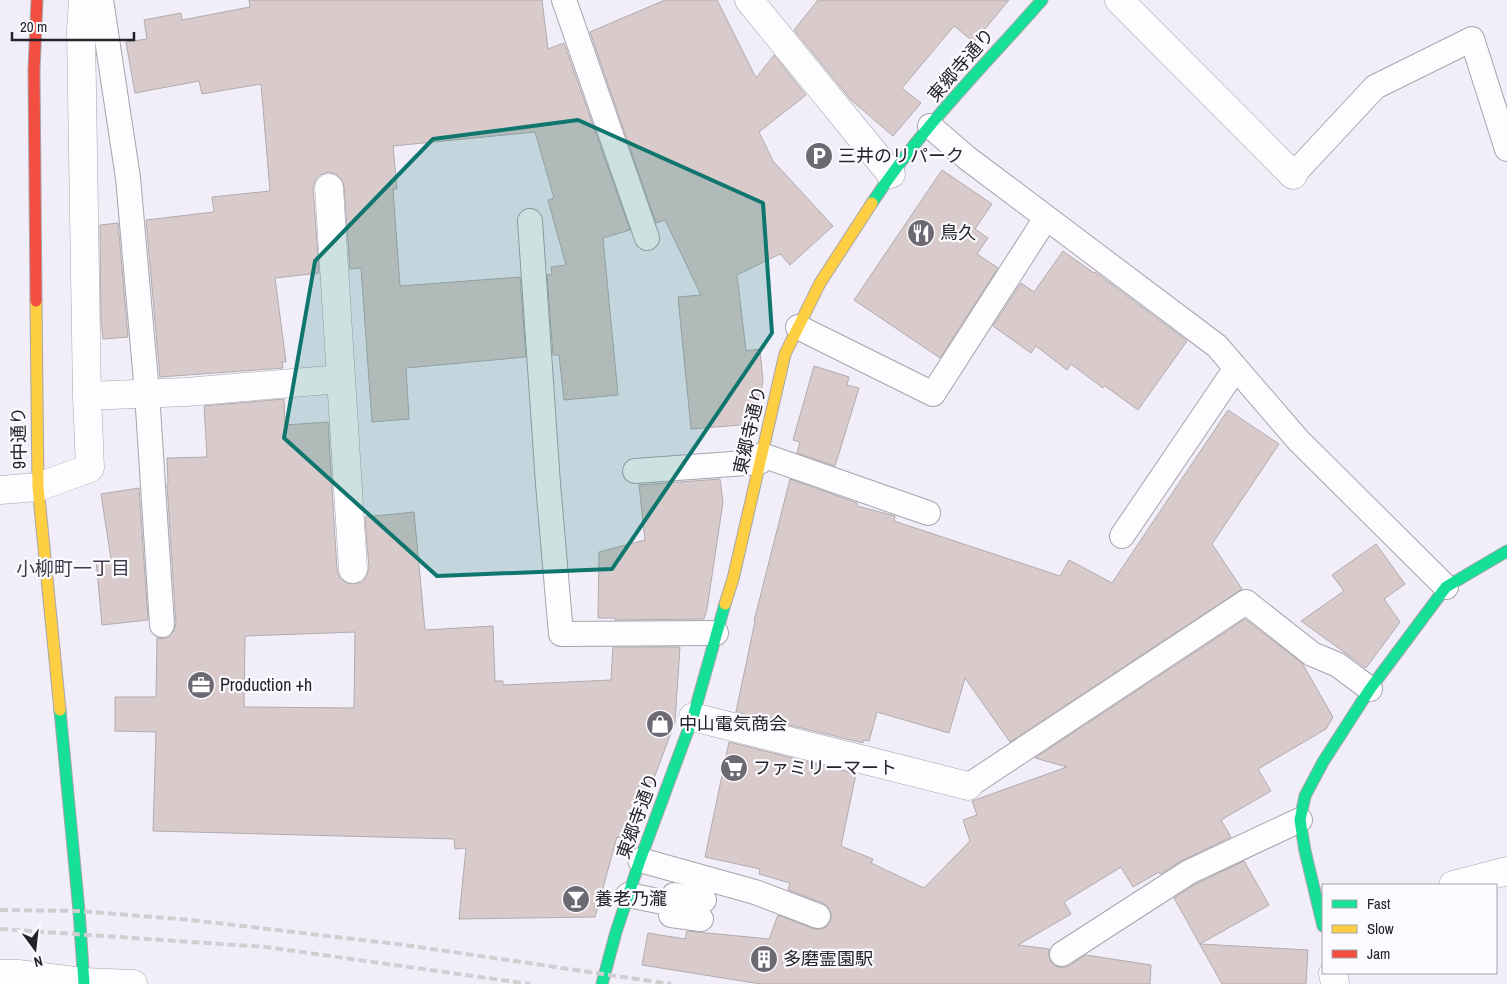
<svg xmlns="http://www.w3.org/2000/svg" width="1507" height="984" font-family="'Archivo Narrow','Noto Sans JP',sans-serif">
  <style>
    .building { fill: #d9cbcc; stroke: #b1abae; fill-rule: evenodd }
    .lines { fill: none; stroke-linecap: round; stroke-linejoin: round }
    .lane-casing { stroke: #a7a4ac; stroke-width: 26 }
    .street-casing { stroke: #a7a4ac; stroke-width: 29 }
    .fast-casing { stroke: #a7a4ac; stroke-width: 13 }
    .slow-casing { stroke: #a7a4ac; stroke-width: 13 }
    .jam-casing { stroke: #a7a4ac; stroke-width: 13 }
    .lane { stroke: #fdfcfe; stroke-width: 24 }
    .street { stroke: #fdfcfe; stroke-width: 28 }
    .fast { stroke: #16e098; stroke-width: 11 }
    .slow { stroke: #ffcf43; stroke-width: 11 }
    .jam { stroke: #f24e42; stroke-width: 11 }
    .rail { stroke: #cfcfd1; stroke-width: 4; stroke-dasharray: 8 4; stroke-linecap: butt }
    .marked { fill: #0f766e; fill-opacity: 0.2; stroke: #0f766e; stroke-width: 4; stroke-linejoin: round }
    .labels { text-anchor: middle; stroke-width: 4.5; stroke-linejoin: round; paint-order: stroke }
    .street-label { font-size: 18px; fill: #25222a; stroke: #fbfafe }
    .poi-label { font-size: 18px; fill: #25222a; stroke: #fbfafe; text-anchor: start }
    .neighbourhood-label { font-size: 19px; fill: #413b4b; stroke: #fbfafe }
  </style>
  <rect width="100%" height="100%" fill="#f2eef9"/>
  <path class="building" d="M249 0H542L548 49 564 43 630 230 603 238 618 395 564 400 559 355H553L547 275 552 274 551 267 566 265 548 200 554 198 535 132 393 146 397 189H393L400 286 520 277 526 357 406 368 409 419 372 422 361 268 350 269 344 187 342 180 336 174 328 172 320 175 315 181 313 188 319 273 275 278 286 362H282L283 368 160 377 146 220 214 212 212 197 270 191 261 84 202 94 199 81 135 93 126 42 147 39 144 20 181 13 182 20 250 7Z
    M665 0H717L756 78 774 55 806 95 759 132 773 161 833 226 790 265 780 254 737 275 746 351 760 349 763 382 753 424 691 429 678 297 701 295 665 220 656 223 590 32Z
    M818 0H1009L974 42 954 26 902 88 921 103 893 136 851 100 794 30Z
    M942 170 992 204 975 229 988 238 977 254 998 268 940 358 854 300Z
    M118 223 128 337 103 339 101 320 100 225Z
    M1063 251 1094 273 1095 272 1187 341 1138 410 1105 386 1103 388 1071 364 1067 370 1036 346 1031 353 993 326 1021 283 1034 292Z
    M814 366 849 377 847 385 859 388 835 466 797 453 800 442 793 440Z
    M284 399 285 425 328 422 337 570 340 578 347 583 354 584 362 582 367 575 369 568 365 517 414 512 425 630 493 626 495 681H503V685L611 680 613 647H680L675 722 631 840 617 837 595 917 459 919 466 848 455 849 454 839 153 831 156 732 115 731V697H156L157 638 163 639 169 637 174 631 176 624 167 484H168L167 458 207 457 204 406ZM355 632 354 708 244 707 245 636Z
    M1228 410 1279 444 1212 544 1242 589 1010 742 965 678 949 733 877 712 869 741 863 740V743L736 712 755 621H754L790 479 857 503V506L895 516 894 521 1060 576 1069 560 1112 583Z
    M720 479 723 502 707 609 704 619 615 620V618H598L599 552 645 540 639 485Z
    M139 488 148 620 102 625 96 560 111 559 101 494Z
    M1376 544 1405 584 1384 599 1400 622 1366 668 1301 621 1344 591 1332 575Z
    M1245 619 1302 663 1333 717 1326 729 1258 769 1271 791 1221 820 1231 837 1183 860 1160 874 1159 872 1133 887 1121 867 1064 902 1071 914 1018 945 1049 949 1048 955 1051 962 1055 966 1062 968 1069 966 1086 955 1151 965 1150 984H761L642 965 648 933 685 939 687 931 769 939 778 915 814 929H821L826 927 831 921V913L828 907 823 903 788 890 790 883 759 874 760 869 705 857 729 742 856 774 841 846 873 859 871 863 924 888 970 841 963 820 977 815 972 801 1067 767 1035 758Z
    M1244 861 1269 905 1200 944 1308 950 1306 984H1222L1174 898 1196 884Z"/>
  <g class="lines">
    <g class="lane-casing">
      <path id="lane" d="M101 0 128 178 147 393 162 625
        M564 0 647 238
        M930 126 967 158 1217 346 1298 440 1446 587
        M1293 175 1375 87 1472 39 1507 149
        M530 221 548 484 561 634 716 633
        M798 327 933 394 1046 218
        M762 455 928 513
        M635 471 760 462
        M1122 536 1236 368
        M968 786 1246 602 1312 654 1338 665 1370 689
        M640 860 755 892 818 916
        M628 895 673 904 674 895 704 900
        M673 904 671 915 701 919
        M1062 954 1189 872 1300 820"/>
    </g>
    <g class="street-casing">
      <path id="street" d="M83 0 81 30 87 396
        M749 0 891 174
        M1119 0 1293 175
        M329 188 353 569
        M0 490 38 487 90 468 87 396 186 392 341 379
        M693 717 968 786
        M1453 885 1507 871
        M1333 973 1335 984
        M0 974H18L83 982 133 984"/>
    </g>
    <g class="fast-casing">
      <path id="fast" d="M872 203C920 129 984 66 1042 0
        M60 710 79 911 84 984
        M1323 926 1305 851 1300 820 1305 796 1323 762 1370 689 1446 587 1507 551
        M602 984 616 932 640 860 693 717 725 604"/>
    </g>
    <g class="slow-casing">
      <path id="slow" d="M36 301 38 487 60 710
        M725 604 733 579 785 354 820 283 872 203"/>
    </g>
    <g class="jam-casing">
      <path id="jam" d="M36 301 34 70 37 0"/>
    </g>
    <use href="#lane" class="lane"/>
    <use href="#street" class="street"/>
    <use href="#fast" class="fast"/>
    <use href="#slow" class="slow"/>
    <use href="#jam" class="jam"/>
    <path class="rail" d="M0 910 79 911 191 920 405 945 671 984
      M0 929 266 947 530 984"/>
  </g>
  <path class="marked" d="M578 120 763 203 772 333 612 569 437 576 284 438 315 261 433 139Z"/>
  <defs>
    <g id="parking-disc" transform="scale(1.4375)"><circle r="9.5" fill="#6d6972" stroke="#fbfafe"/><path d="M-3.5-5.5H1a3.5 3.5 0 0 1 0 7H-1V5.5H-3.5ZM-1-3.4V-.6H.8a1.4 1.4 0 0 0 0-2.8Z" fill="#fff"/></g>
    <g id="restaurant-disc" transform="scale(1.4375)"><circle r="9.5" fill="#6d6972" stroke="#fbfafe"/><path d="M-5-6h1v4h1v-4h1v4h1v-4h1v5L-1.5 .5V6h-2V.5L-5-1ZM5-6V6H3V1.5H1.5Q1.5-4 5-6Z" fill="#fff"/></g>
    <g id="office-disc" transform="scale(1.4375)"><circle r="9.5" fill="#6d6972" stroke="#fbfafe"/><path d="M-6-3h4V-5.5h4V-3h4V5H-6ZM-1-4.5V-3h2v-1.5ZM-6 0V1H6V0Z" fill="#fff"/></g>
    <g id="shop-disc" transform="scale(1.4375)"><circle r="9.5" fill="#6d6972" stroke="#fbfafe"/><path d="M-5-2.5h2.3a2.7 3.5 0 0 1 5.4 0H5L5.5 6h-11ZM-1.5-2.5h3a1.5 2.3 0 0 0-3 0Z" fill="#fff"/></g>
    <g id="supermarket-disc" transform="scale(1.4375)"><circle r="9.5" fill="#6d6972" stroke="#fbfafe"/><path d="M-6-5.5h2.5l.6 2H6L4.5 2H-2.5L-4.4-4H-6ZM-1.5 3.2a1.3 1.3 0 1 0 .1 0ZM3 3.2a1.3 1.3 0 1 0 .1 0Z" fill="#fff"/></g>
    <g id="bar-disc" transform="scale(1.4375)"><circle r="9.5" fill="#6d6972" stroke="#fbfafe"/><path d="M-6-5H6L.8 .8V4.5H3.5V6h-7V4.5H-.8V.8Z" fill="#fff"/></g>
    <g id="building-disc" transform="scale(1.4375)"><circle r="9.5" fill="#6d6972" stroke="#fbfafe"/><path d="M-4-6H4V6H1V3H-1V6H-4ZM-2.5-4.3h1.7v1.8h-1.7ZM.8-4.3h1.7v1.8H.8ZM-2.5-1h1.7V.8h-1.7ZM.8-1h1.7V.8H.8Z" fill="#fff"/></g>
  </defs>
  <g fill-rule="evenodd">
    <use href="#parking-disc" x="819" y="156"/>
    <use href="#restaurant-disc" x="921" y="233"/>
    <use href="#office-disc" x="201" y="685"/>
    <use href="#shop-disc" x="660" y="724"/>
    <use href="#supermarket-disc" x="734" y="768"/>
    <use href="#bar-disc" x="576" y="899"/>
    <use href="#building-disc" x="764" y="959"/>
  </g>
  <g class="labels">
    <g class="street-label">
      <text transform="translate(961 65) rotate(-49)" y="6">東郷寺通り</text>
      <text transform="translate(750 430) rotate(-77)" y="6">東郷寺通り</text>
      <text transform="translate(19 438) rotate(-91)" y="6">9中通り</text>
      <text transform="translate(638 816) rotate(-70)" y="6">東郷寺通り</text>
    </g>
    <g class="poi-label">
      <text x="838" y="162">三井のリパーク</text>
      <text x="940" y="239">鳥久</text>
      <text x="220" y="691">Production +h</text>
      <text x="679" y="730">中山電気商会</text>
      <text x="753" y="774">ファミリーマート</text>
      <text x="595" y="905">養老乃瀧</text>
      <text x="783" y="965">多磨霊園駅</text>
    </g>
    <g class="neighbourhood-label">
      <text x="73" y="575">小柳町一丁目</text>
    </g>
  </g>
  <rect x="1322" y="884" width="175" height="90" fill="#fbfafe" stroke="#a5a4a9"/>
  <rect x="1332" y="900" width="25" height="8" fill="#16e098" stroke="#a5a4a9"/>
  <text x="1367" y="909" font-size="15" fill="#25222a">Fast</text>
  <rect x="1332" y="925" width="25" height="8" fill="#ffcf43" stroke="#a5a4a9"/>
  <text x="1367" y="934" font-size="15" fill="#25222a">Slow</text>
  <rect x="1332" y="950" width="25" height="8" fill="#f24e42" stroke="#a5a4a9"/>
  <text x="1367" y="959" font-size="15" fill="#25222a">Jam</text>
  <g transform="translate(35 949) rotate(165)" stroke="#fbfafe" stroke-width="4" paint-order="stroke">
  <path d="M0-4L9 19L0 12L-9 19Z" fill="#25222a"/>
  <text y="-8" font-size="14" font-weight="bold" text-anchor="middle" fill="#25222a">N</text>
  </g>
  <path d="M12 32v8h122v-8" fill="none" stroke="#25222a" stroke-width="2.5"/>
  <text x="20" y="32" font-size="15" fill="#25222a" stroke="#fbfafe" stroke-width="4" paint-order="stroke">20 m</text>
</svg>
